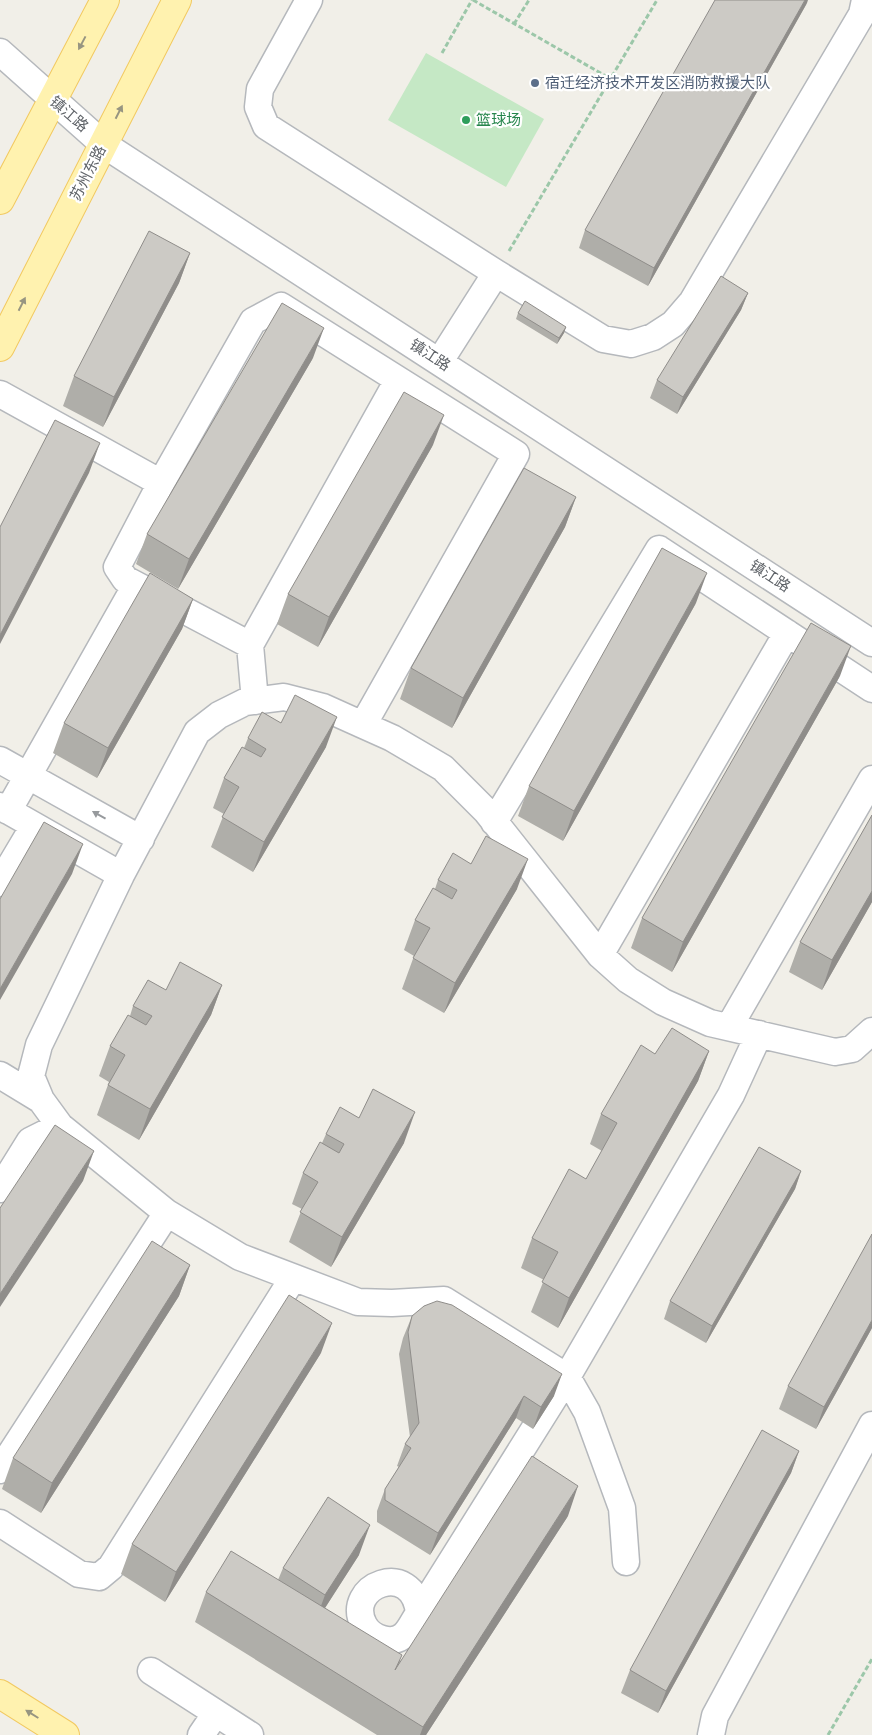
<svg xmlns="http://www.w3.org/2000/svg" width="872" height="1735" font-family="'Asap Condensed','Noto Sans SC',sans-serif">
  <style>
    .green { fill: #c5e8c5 }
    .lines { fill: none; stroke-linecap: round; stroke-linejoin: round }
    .minor-casing { stroke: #b5b8bc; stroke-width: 29 }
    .major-casing { stroke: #f2c960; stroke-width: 30 }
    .path { stroke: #9cc7a9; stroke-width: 3; stroke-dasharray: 5 2.5; stroke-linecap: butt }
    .minor { stroke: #fff; stroke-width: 26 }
    .major { stroke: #fff2af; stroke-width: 28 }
    .wall { fill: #afaea9 }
    .shaded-wall { fill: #8f8d8a }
    .building { fill: #cccac5; stroke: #8f8d8a }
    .oneway { fill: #979581 }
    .oneway2 { fill: #979a9d }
    .service-dot { fill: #5c6f8a; stroke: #fff; stroke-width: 2 }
    .leisure-dot { fill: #2e9e5b; stroke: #fff; stroke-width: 2 }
    .labels { text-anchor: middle; stroke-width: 4.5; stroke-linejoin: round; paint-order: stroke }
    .service-label { font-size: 15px; fill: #4e5e75; stroke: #fff; text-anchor: start }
    .street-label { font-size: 15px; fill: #5f6368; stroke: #fff }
    .leisure-label { font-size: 15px; fill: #27864d; stroke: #fff; text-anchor: start }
  </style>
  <rect width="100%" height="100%" fill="#f1efe8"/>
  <path class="green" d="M426 53 544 119 506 187 388 120Z"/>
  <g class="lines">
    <g class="minor-casing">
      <path id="minor" d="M309 0 260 89 258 107 266 126 496 273 603 339 631 344 653 337 673 324 692 302 862 14 865 0
        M0 52 103 144 872 643
        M440 361 496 273
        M0 394 161 483
        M250 645 125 579 117 567 161 483 253 321 281 306 516 454 363 725
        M255 701 250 645 398 380
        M0 760 141 839
        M0 806 121 875
        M8 811 136 585
        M494 822 659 549 872 689
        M0 883 34 826
        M600 955 787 633
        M729 1027 872 779
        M0 1075 41 1100
        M0 1189 30 1141 60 1126
        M0 1470 167 1213
        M0 1523 79 1574 99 1577 111 1567 293 1278
        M626 1562 622 1508 587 1412 567 1377 444 1300 392 1303 358 1302 240 1257 167 1213 60 1126 41 1100 31 1076 39 1045 121 875 197 732 219 715 245 702 284 697 323 707 363 725 392 738 443 768 486 811 600 955 628 980 663 1002 710 1023 835 1052 852 1049 872 1031
        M419 1613C413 1558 343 1586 364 1625 371 1638 392 1646 404 1635 410 1630 414 1620 419 1613L567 1377 731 1095 759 1034
        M151 1671 250 1735
        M201 1735 216 1713
        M711 1735 715 1716 872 1425"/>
    </g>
    <g class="major-casing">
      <path id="major" d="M0 200 105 0
        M0 347 177 0
        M0 1694 65 1735"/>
    </g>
    <path class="path" d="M473 0 611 79
      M514 24 529 0
      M442 53 472 0
      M509 251 657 0
      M828 1735 872 1659"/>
    <use href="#minor" class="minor"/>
    <use href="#major" class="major"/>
  </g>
  <path class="wall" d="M807 3 648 286 579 248 585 230Z
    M190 253 179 283 103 427 63 406 74 376Z
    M748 293 741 310 677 414 650 398 657 380Z
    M518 313 566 327 564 333 557 344 516 319Z
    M313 358 178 589 136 564 147 534Z
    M433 445 318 647 277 624 288 594Z
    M576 497 565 527 452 728 400 699 411 668Z
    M193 599 182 629 97 778 53 753 64 723Z
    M696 603 563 841 518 816 529 786Z
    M840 676 672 972 631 948 642 918Z
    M281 723 326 747 253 872 211 847 224 814 213 808 224 778 244 748 248 738Z
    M872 815V902L822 990 789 972 800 942Z
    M438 880 517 889 444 1013 402 989 414 956 404 950 415 920 435 889Z
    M222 985 211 1015 139 1140 97 1115 109 1082 99 1076 110 1046 130 1016 133 1006 166 990Z
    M709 1051 698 1081 558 1328 531 1312 544 1280 521 1268 532 1238 586 1179 602 1151 590 1144 601 1114 655 1054Z
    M326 1134 404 1143 331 1267 289 1242 302 1209 292 1204 303 1173 322 1143Z
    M801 1171 795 1189 706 1343 664 1319 670 1301Z
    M190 1265 179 1296 41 1513 2 1489 13 1458Z
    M412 1316 554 1396 533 1429 516 1418 430 1555 377 1522V1511L385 1489 399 1467 397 1466 405 1444 410 1437 399 1354 403 1338Z
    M872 1328 816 1429 779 1409 788 1386Z
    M321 1353 165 1602 121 1574 132 1544Z
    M799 1451 791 1473 658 1713 621 1693 630 1670Z
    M568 1516 426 1735H377L195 1622 206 1592 278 1580 283 1568 359 1555 325 1608 400 1661Z"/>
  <path class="shaded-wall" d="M805 0H808L807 3 648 286 654 268Z
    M190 253 179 283 103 427 114 397Z
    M748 293 741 310 677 414 683 397Z
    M566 327 564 333 557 344 559 338Z
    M324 328 313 358 178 589 189 559Z
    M444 415 433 445 318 647 329 617Z
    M100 443 89 473 0 644V635Z
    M576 497 565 527 452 728 463 698Z
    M707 573 696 603 563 841 574 811Z
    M193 599 182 629 97 778 108 748Z
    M851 646 840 676 672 972 683 942Z
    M337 717 326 747 253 872 264 842Z
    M83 844 72 874 0 1000V989Z
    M528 859 517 889 444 1013 455 983Z
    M872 891V902L822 990 832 960Z
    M222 985 211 1015 139 1140 150 1109Z
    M709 1051 698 1081 558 1328 569 1298Z
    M415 1112 404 1143 331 1267 342 1237Z
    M94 1151 83 1181 0 1307V1294Z
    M801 1171 795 1189 706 1343 712 1326Z
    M190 1265 179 1296 41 1513 52 1483Z
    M872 1320V1328L816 1429 824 1407Z
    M332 1323 321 1353 165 1602 176 1572Z
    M562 1374 554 1396 533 1429 541 1407Z
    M524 1396 516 1418 430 1555 438 1533Z
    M799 1451 791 1473 658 1713 666 1691Z
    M578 1486 568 1516 426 1735H420L423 1727Z
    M370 1525 359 1555 314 1625 325 1595Z"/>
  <path class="building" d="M715 0H805L654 268 585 230Z
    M149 231 190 253 114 397 74 376Z
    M721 276 748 293 683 397 657 380Z
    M525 301 566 327 559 338 518 313Z
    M282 303 324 328 189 559 147 534Z
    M404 392 444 415 329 617 288 594Z
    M55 420 100 443 0 635V527Z
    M524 468 576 497 463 698 411 668Z
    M662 548 707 573 574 811 529 786Z
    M150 573 193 599 108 748 64 723Z
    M811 623 851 646 683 942 642 918Z
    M295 695 337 717 264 842 222 817 239 787 224 778 242 747 261 757 266 749 248 738 262 712 281 723Z
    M872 815V891L832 960 800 942Z
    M44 822 83 844 0 989V899Z
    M486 836 528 859 455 983 413 958 430 928 415 920 433 888 452 899 457 890 438 880 453 853 471 864Z
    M180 962 222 985 150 1109 108 1085 125 1055 110 1046 128 1015 146 1025 152 1016 133 1006 148 980 166 990Z
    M672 1028 709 1051 569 1298 542 1282 558 1252 532 1238 569 1169 586 1179 617 1123 601 1114 641 1045 655 1054Z
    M373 1089 415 1112 342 1237 300 1212 318 1182 303 1173 320 1142 339 1153 344 1144 326 1134 340 1107 359 1118Z
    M55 1125 94 1151 0 1294V1208Z
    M759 1147 801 1171 712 1326 670 1301Z
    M872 1234V1320L824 1407 788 1386Z
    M152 1241 190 1265 52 1483 13 1458Z
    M289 1295 332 1323 176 1572 132 1544Z
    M437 1301 452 1305 562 1374 541 1407 524 1396 438 1533 385 1500V1489L411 1448 405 1444 419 1423 408 1332 412 1316 424 1306Z
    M762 1430 799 1451 666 1691 630 1670Z
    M532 1456 578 1486 423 1727 206 1592 231 1551 402 1655 395 1670Z
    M328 1497 370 1525 325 1595 283 1568Z"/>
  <defs><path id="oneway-solid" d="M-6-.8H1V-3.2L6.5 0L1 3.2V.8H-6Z" transform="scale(1.25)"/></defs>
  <g class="oneway">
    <use href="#oneway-solid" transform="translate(82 43) rotate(118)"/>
    <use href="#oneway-solid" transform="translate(119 112) rotate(-63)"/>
    <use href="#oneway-solid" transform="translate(22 304) rotate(-63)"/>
    <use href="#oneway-solid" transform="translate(32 1714) rotate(-148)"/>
  </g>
  <use class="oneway2" href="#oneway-solid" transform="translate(99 815) rotate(-151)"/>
  <circle class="service-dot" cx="535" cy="83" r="5"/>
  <circle class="leisure-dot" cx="466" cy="120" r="5"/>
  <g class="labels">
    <g class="service-label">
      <text x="545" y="88">宿迁经济技术开发区消防救援大队</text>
    </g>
    <g class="street-label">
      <text transform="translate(69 114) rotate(41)" y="5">镇江路</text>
      <text transform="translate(88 173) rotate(-63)" y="5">苏州东路</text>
      <text transform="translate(430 355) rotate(33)" y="5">镇江路</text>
      <text transform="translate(770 576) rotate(33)" y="5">镇江路</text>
    </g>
    <g class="leisure-label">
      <text x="476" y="125">篮球场</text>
    </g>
  </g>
</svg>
